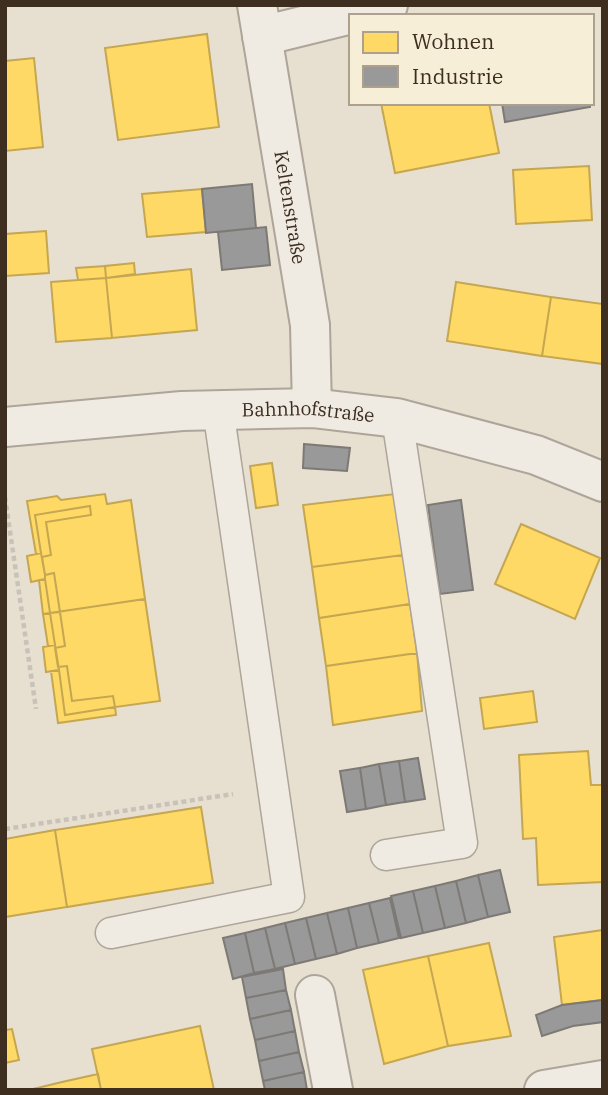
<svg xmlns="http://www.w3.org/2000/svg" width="608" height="1095" font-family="'IBM Plex Serif',serif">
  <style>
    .homes { fill: #ffd966; stroke: #c5a651; stroke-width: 2 }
    .industry { fill: #999; stroke: #7d7975; stroke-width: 2 }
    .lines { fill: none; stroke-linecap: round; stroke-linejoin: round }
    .lane-casing { stroke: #ada599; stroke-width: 33 }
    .street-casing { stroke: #ada599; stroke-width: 42 }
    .path { stroke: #c8c2b9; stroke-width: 4.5; stroke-dasharray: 5 3.5; stroke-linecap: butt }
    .lane { stroke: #efebe3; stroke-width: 30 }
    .street { stroke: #efebe3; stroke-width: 38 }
    .labels { text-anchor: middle; stroke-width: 7; stroke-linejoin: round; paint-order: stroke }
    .street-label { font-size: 19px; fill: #3d2e20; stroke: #f7eed8 }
  </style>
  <rect width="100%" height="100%" fill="#e7e0d1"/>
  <path class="homes" d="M207 34 219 127 118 140 105 48Z
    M34 58 43 147 5 151V61Z
    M381 103H489L499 153 395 173Z
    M589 166 592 220 516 224 513 170Z
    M202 189 206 232 147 237 142 194Z
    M46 231 49 273 5 276V234Z
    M134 263 135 274 106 278 105 266Z
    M105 266 106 278 78 280 76 268Z
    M191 269 197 330 112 338 106 278Z
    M106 278 112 338 56 342 51 282Z
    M456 282 551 297 542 356 447 341Z
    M551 297 603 304V364L542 356Z
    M272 463 278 505 256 508 250 466Z
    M105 494 107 504 131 500 145 599 43 614 39 580 45 579V575L41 553 36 554 27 501 57 496 61 500Z
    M395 494 403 555 312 567 303 505Z
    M90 506 91 515 46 522 51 555 42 557 45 575 54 573 60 612 50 613 45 579 31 582 27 556 41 553 35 515Z
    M521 524 600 558 575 619 495 584Z
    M403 555 410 604 319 618 312 567Z
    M145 599 160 701 115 707 116 715 58 723 51 671 59 670 55 645 48 646 43 614Z
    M410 604 417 653 326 666 319 618Z
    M60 612 65 646 55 648 58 667 67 666 72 701 113 696 115 707 65 715 59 670 46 672 43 647 55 645 50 613Z
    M417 653 422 711 333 725 326 666Z
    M533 691 537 722 484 729 480 698Z
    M588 751 591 785H603V882L538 885 536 838 523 839 519 755Z
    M201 807 213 883 67 907 55 830Z
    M55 830 67 907 5 917V839Z
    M603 930V1000L562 1005 554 937Z
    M489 943 511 1036 448 1046 428 956Z
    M428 956 448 1046 384 1064 363 970Z
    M200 1026 214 1090H101L92 1049Z
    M12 1029 19 1060 5 1063V1030Z
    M98 1074 101 1090H29L62 1082Z"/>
  <path class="industry" d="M502 103H590V107L505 122Z
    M252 184 256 228 206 233 202 189Z
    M266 227 270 265 222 270 218 232Z
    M304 444 350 448 347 471 303 468Z
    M461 500 473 590 440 594 428 505Z
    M418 758 425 799 405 802 399 761Z
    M399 761 405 802 386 805 379 764Z
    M379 764 386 805 366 809 360 768Z
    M360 768 366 809 347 812 340 771Z
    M500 870 510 912 488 917 478 875Z
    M478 875 488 917 466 923 456 881Z
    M456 881 466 923 445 928 435 886Z
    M435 886 445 928 423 933 413 891Z
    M413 891 423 933 401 938 391 896Z
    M390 898 399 938 379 943 369 903Z
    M369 903 379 943 357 948 348 908Z
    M348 908 357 948 337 954 327 913Z
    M327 913 337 954 316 959 306 918Z
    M306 918 316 959 295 964 285 923Z
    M285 923 295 964 275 969 265 928Z
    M265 928 275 969 254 973 245 933Z
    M245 933 254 973 233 979 223 938Z
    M283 969 286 990 246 998 242 977Z
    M286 990 291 1010 250 1019 246 998Z
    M603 1000V1022L573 1026 542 1036 536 1015 562 1005Z
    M291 1010 295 1031 255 1040 250 1019Z
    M295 1031 299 1052 259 1061 255 1040Z
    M299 1052 304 1072 263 1081 259 1061Z
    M304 1072 307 1090H265L263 1081Z"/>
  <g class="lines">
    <g class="lane-casing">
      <path id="lane" d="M386 855 462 843 397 418
        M111 933 289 897 218 409"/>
    </g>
    <g class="street-casing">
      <g id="street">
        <path id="s1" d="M257 5 310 325 312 408"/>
        <path d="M262 36 388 5"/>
        <path id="s2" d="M5 427 182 411 312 408 397 418 536 455 603 482"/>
        <path d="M315 995 333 1090"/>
        <path d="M544 1090 603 1080"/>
      </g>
    </g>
    <path class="path" d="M5 497 36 709
      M5 829 233 794"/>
    <use href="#lane" class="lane"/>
    <use href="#street" class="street"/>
  </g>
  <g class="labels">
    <g class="street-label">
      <text dy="7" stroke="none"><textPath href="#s1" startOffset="205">Keltenstraße</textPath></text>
      <text dy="7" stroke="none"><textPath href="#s2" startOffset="304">Bahnhofstraße</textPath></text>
    </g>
  </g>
  <rect width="608" height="1095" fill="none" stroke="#3d2e20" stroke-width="14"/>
  <rect x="349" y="14" width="245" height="91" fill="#f7eed8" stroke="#ada18e" stroke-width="2"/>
  <rect x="363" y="32" width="35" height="21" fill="#ffd966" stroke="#ada18e" stroke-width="2"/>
  <text x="412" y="49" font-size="21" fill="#3d2e20">Wohnen</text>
  <rect x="363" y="66" width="35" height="21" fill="#999999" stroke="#ada18e" stroke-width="2"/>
  <text x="412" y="84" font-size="21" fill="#3d2e20">Industrie</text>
</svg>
